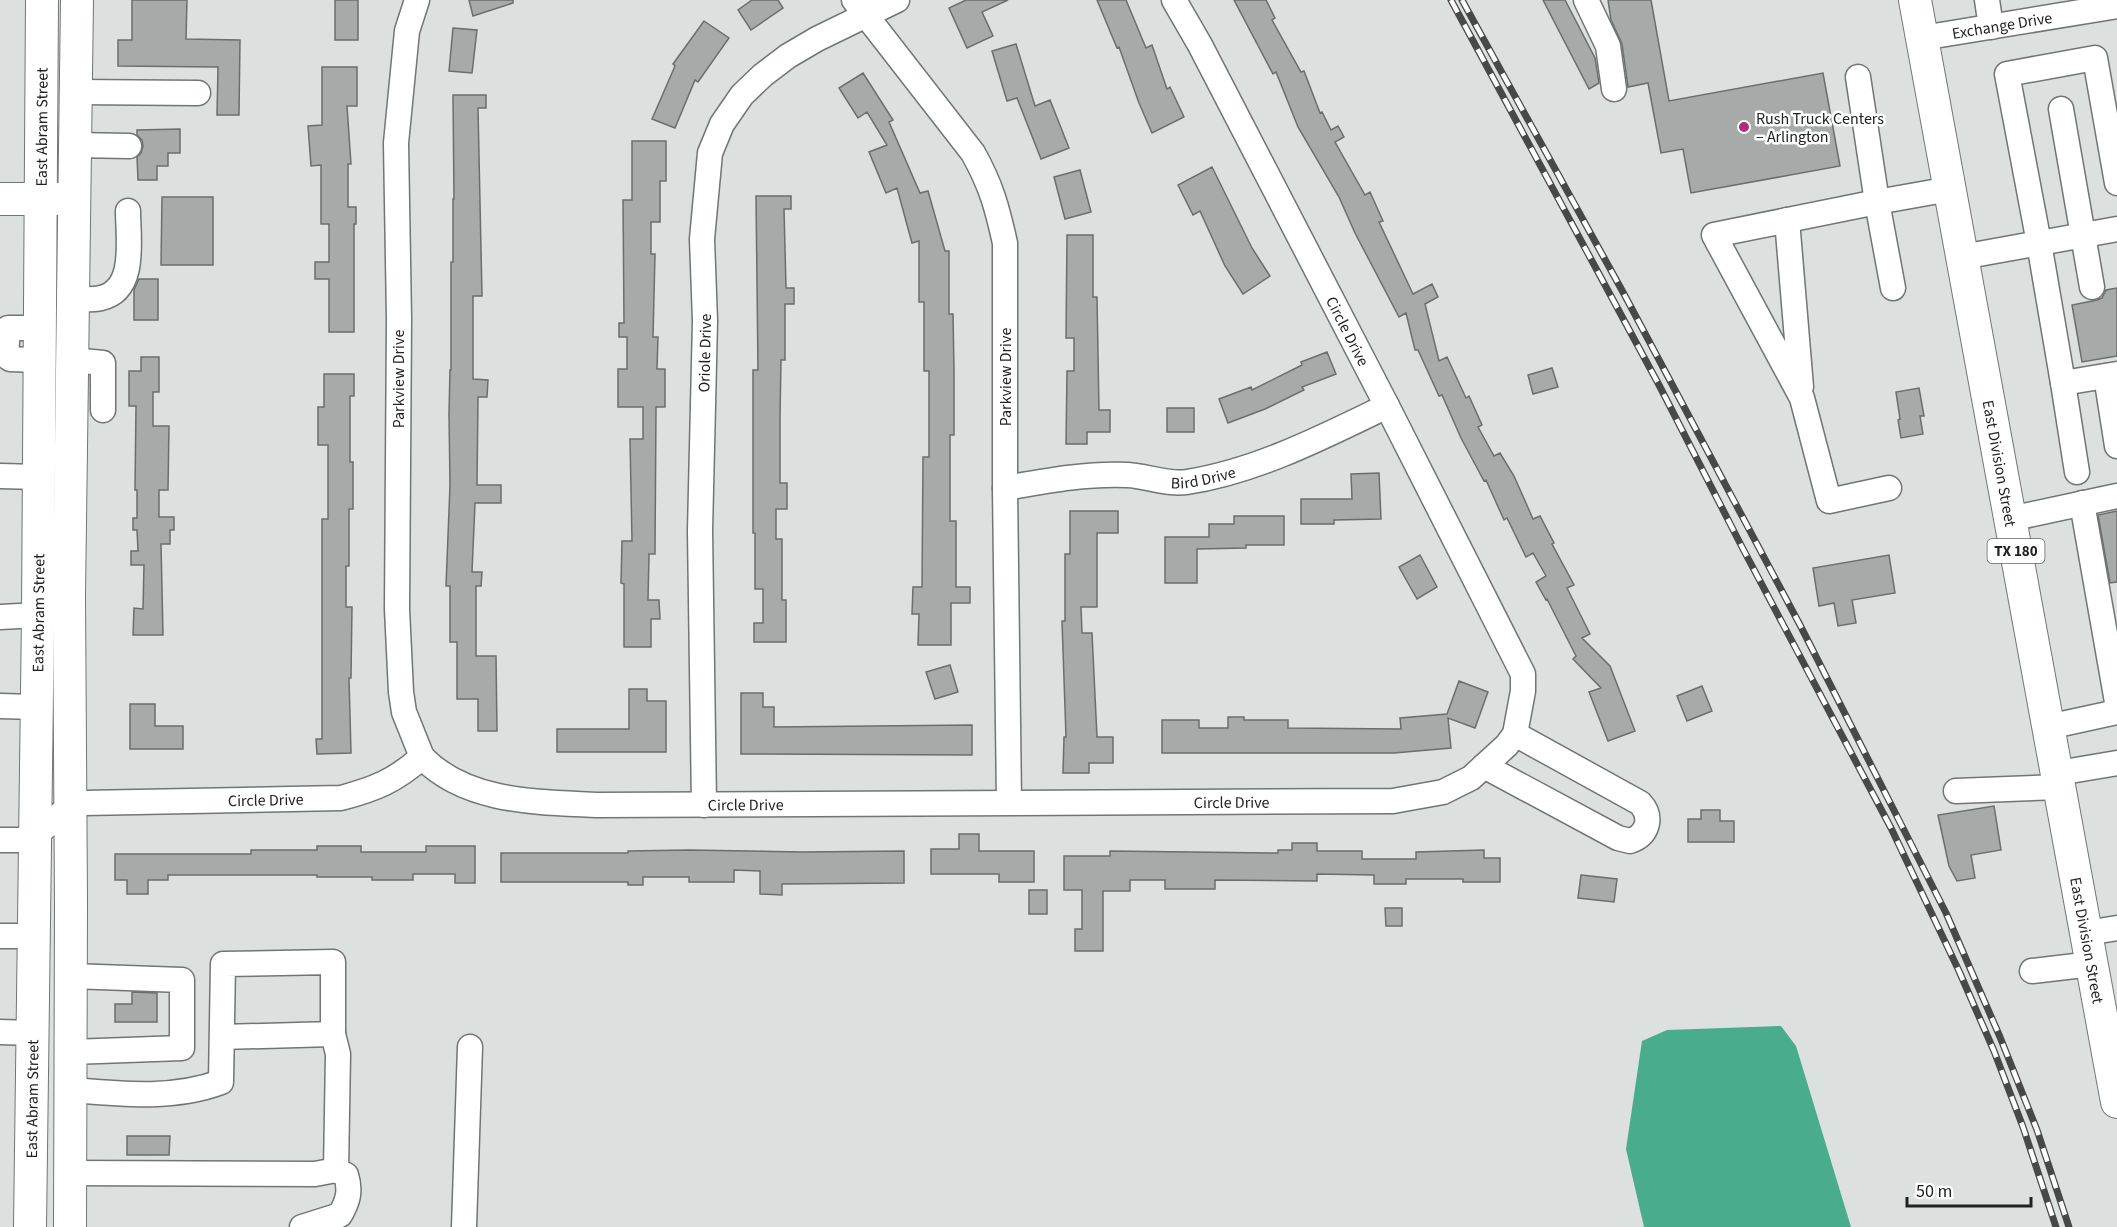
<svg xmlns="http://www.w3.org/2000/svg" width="2117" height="1227" font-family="'Source Sans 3',sans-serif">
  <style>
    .water { fill: #49ac8c }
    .building { fill: #a6aba9; stroke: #6a6e6c; stroke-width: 1.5 }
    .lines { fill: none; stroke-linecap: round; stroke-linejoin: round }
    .minor-casing { stroke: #717573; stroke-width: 27 }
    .major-casing { stroke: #717573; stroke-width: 34 }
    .minor { stroke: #fff; stroke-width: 24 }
    .major { stroke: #fff; stroke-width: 32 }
    .rail-casing { stroke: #464947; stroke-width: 7 }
    .rail { stroke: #fff; stroke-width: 4.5; stroke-dasharray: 14; stroke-linecap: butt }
    .poi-dot { fill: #af2e7b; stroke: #fff; stroke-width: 2 }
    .labels { text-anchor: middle; stroke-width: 5; stroke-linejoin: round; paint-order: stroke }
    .shield { fill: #fff; stroke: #646564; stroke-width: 1.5 }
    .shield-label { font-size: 15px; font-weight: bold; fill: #212322 }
    .street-label { font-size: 16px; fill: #212322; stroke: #fff }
    .poi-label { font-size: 16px; fill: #212322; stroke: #fff; text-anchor: start }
  </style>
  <rect width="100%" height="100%" fill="#dce1df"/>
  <path class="water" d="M1781 1026 1796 1046 1851 1227H1644L1626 1149 1642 1041 1667 1030Z"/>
  <path class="building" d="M132 0H187L186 39 240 40 239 115H217L218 67 118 66V40H132Z
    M335 0H358V40H335Z
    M469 0H513V3L473 16Z
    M752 0H778L783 8 751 30 738 10Z
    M966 0H1008L982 12 993 36 967 48 949 8Z
    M1097 0H1126L1146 48 1152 45 1167 89 1170 87 1184 117 1152 133 1139 103 1119 47 1117 48Z
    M1234 0H1266L1275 18 1272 20 1301 72 1304 71 1320 113 1322 112 1331 130 1338 126 1344 137 1335 142 1365 195 1370 192 1383 221 1379 222 1413 294 1432 284 1438 297 1425 304 1439 361 1447 357 1466 398 1469 396 1482 425 1478 427 1494 456 1500 453 1514 476 1533 519 1540 516 1554 543 1552 544 1574 585 1567 588 1590 634 1582 638 1610 666 1635 731 1608 741 1589 692 1601 688 1573 659 1576 656 1547 599 1546 600 1536 582 1546 576 1533 553 1526 557 1507 518 1504 520 1486 480 1484 481 1461 438 1442 395 1439 396 1418 350H1415L1406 313 1399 317 1355 233 1339 197 1298 127 1276 72 1273 74Z
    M1543 0H1565L1595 58 1599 83 1589 89Z
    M1608 0H1651L1669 101 1823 73 1840 166 1691 193 1683 149 1661 153 1648 83 1628 87 1622 44 1611 20Z
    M704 21 729 38 698 82 695 80 675 128 652 119 675 66 673 64Z
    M453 28 477 30 472 73 449 71Z
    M1016 44 1035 106 1050 100 1069 148 1041 159 1017 98 1007 101 992 51Z
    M322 67H357V106H347L351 164H348V207H356V224H354V332H329V279H315V262H329V224H321V165L311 166 308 126 322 125Z
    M863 73 893 120 889 122 920 193 928 191 945 251H949V314H953L954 371V435H950V521H956V587H970V603H951V645H918L919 614H912L913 587H922L923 457H929V371H924V302H919V241L912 243 897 188 886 193 869 152 887 145 867 112 858 118 839 88Z
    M453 95H486V108H478L482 296H473V379L488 380 487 397H478L477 485H501V503H475L472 572H482L481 586H476V656H496L497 731H478V699H457V642H450V586H446L450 485 449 414 450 370H451V262H453V199H454Z
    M180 129V153H168V166H157V180H138L137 157 141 153 143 146 142 140 137 135V130Z
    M632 141H666V181H660V222H651V254H655L653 337H658L657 369H665V407H656L655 554H649L648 600H659L660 619H651V647H624V584L621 583 622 541H632L630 439H643V407H618V369H627V337H619V323H624L623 200H632Z
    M1212 167 1252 248 1270 276 1243 294 1225 266 1200 211 1193 215 1178 185Z
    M1080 170 1091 212 1065 219 1054 177Z
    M756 196H791V209H784L786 288H794V304H785V360H781L780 417V483H787V509H776V539H782V600H786V642H754V623H763V589H755V533H753V370H758Z
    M162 197H213V265H161Z
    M1067 235H1093V297H1097L1099 410H1110V432H1087V444H1066L1067 371H1074V338H1066Z
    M139 279H158V320H134V290Z
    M2117 288V356L2082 362 2072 305 2097 300 2102 298 2106 290Z
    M1327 352 1336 374 1302 387 1304 390 1265 409 1228 423 1219 399 1251 387 1252 390 1302 365 1301 362Z
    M141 357H159V392H153V426H169L168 490H159V517H174V530H170V544H161L163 635H133L134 608 143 609 144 565H131V551H138L137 530H133V518H137V490H135L136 406H129V371H141Z
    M1552 368 1558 387 1533 394 1528 375Z
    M324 374H354V396H350V462H353V509H349V566H346V607H352L351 678H349L351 753 317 754 316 739H322V519H328V445H318V407H324Z
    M1919 388 1924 416H1920L1923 434 1901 438 1898 420 1900 419 1896 392Z
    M1167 408H1194V432H1167Z
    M1379 473 1381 519 1334 520V524H1301V499H1352L1351 474Z
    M1070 511H1118V533H1097V607H1081L1082 633H1092L1097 737H1113V763H1089V773H1063L1064 737H1066L1062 621H1065V554H1070Z
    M2117 511V582L2110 583 2098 515Z
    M1234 516H1284V545H1246V548L1197 549V583H1165V537H1209V524H1234Z
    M1420 555 1437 587 1417 599 1399 567Z
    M1889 555 1895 593 1852 600 1856 623 1838 626 1834 603 1819 606 1813 568Z
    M950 665 958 692 935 699 926 672Z
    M1459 681 1488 692 1475 728 1448 718 1451 748 1394 753H1162V720H1199V728H1228V717H1244V720H1288V728L1401 729 1400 718 1447 714Z
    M1702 686 1712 711 1687 721 1677 696Z
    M629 689H647V701H666V752H557V729H629Z
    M741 693H763V707H774V727L972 725V755L741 754Z
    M130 704H155V726H183V749H130Z
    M1994 806 2001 850 1971 855 1975 878 1957 881 1949 866 1938 815Z
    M1701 810H1720V821H1734V842H1688V819H1701Z
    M959 834H979V851H1034V882H999V874H931V849H959Z
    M1292 843H1317V851H1362V859H1416V852L1484 850V858H1500V882H1463V879H1406V884H1374V875L1317 874V881L1215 880V889H1165V880H1130V891H1103V951H1075V929H1082V890H1064V856H1110V851L1278 853V850H1292Z
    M317 846H361V852H426V846H475V883H455V874H413V880H372V877H317V875H168V880H148V894H127V880H115V854H251V850H317Z
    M689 850 802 852 904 851V883L782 884V895L760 894V871L734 870V882H689V877H643V885H628V882H501V853H628V851Z
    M1581 875 1617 879 1614 902 1578 898Z
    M1029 890H1047V914H1029Z
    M1385 908H1402V926H1386Z
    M132 992 157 993V1022H115V1004H132Z
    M127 1136H170L169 1155H127Z"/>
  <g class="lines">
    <g class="minor-casing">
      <g id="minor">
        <path d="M417 0 407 31 396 143 399 319 397 609 401 692 404 712 422 757"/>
        <path d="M854 0 973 153C991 185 997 207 1005 243V488L1009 802"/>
        <path d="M1586 0 1608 46 1614 89"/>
        <path d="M1987 0 1991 27"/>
        <path id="s1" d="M1922 38 2117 6"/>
        <path d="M1858 77 1877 202 1950 189"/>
        <path d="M76 92 198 93"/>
        <path d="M2061 109 2092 287"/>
        <path d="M75 145 129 146"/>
        <path d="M2117 183 2095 58 2007 74 2039 243 2063 383 2117 374"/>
        <path d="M1787 220 1801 387"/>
        <path d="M1962 257 2117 229"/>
        <path d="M72 300C81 299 92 300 101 298 137 290 128 239 128 211"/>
        <path d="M39 360 10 359 6 356 8 328H39"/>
        <path d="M72 360 103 363V410"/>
        <path d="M2106 376 2117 446"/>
        <path d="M2063 383 2077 472"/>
        <path d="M0 476 38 477"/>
        <path id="s2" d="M1005 488C1045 481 1086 473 1128 475 1146 476 1168 485 1187 482 1257 471 1323 437 1387 406"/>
        <path d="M1889 488 1829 501 1802 398 1714 235 1877 202 1893 288"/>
        <path d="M2082 503 2117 702"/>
        <path d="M2010 519 2117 496"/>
        <path d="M0 617 38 615"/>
        <path d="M0 706 36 707"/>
        <path d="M2048 727 2117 712"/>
        <path d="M1484 766 1618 838 1630 841C1648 835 1653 817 1640 803L1515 734"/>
        <path d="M2058 773 2117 763"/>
        <path d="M1956 791 2060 787"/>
        <path id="s3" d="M704 805 700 531 705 321 702 239 710 153 722 124 742 95 763 75 788 56 817 39 897 0"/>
        <path id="s4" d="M0 840H19L34 836 53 821 70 805 84 803 341 798C375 789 395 781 422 757 466 803 538 802 597 805L1393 801 1443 792 1471 778 1507 745 1515 734 1523 691V674L1387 406 1200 45 1174 0"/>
        <path d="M2086 933 2117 928"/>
        <path d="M0 936H33"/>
        <path d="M2032 971 2092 964"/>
        <path d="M0 1032 31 1033"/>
        <path d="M71 1052 182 1048V980L71 976"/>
        <path d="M71 1090C120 1094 173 1100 221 1082L223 964 333 962V1034L222 1037"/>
        <path d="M70 1173 315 1174 336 1170 338 1054 333 1034"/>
        <path d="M302 1227 340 1215C348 1201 351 1191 346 1175L336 1170"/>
        <path d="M464 1227 470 1047"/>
      </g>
    </g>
    <g class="major-casing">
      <g id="major">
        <path id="s5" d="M1915 0 2117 1102"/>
        <path d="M0 199H62"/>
        <path id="s6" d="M30 1227 38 615 42 0"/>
        <path d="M70 1227 71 902 69 596 77 0"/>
      </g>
    </g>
    <use href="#minor" class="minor"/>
    <use href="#major" class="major"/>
    <g class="rail-casing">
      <path id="rail" d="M1451 0 1659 385 1742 547 1891 828 1959 971 1994 1051 2023 1127 2056 1227
        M1462 0 1624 294 1800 625 1946 913 2000 1037 2037 1130 2069 1227"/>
    </g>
    <use href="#rail" class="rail"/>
  </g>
  <circle class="poi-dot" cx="1744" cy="127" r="6"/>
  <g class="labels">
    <rect class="shield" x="1987.5" y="539" width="57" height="24" rx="4.5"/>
    <g class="shield-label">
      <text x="2016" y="556">TX 180</text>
    </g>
    <g class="street-label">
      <text dy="6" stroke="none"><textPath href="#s1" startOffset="81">Exchange Drive</textPath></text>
      <text dy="6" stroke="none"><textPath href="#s6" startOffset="1100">East Abram Street</textPath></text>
      <text transform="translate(1348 331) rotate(63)" y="6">Circle Drive</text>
      <text dy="6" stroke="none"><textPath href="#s3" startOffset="452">Oriole Drive</textPath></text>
      <text transform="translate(1005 377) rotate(-90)" y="6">Parkview Drive</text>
      <text transform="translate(398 379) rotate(-90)" y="6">Parkview Drive</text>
      <text dy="6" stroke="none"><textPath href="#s5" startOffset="471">East Division Street</textPath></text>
      <text dy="6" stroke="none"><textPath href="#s2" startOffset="200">Bird Drive</textPath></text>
      <text dy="6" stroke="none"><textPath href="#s6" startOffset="614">East Abram Street</textPath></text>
      <text dy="6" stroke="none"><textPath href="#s4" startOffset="278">Circle Drive</textPath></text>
      <text dy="6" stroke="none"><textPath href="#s4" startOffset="1266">Circle Drive</textPath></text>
      <text dy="6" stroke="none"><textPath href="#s4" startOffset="780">Circle Drive</textPath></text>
      <text dy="6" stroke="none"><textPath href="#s5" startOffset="956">East Division Street</textPath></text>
      <text dy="6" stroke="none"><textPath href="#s6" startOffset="128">East Abram Street</textPath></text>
    </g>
    <g class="poi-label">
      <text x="1756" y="124">Rush Truck Centers<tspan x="1756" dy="18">– Arlington</tspan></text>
    </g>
  </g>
  <path d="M1907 1197v9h124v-9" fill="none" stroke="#212322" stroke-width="3"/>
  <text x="1916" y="1197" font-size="18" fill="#212322" stroke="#ffffff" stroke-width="4.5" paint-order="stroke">50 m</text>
</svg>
